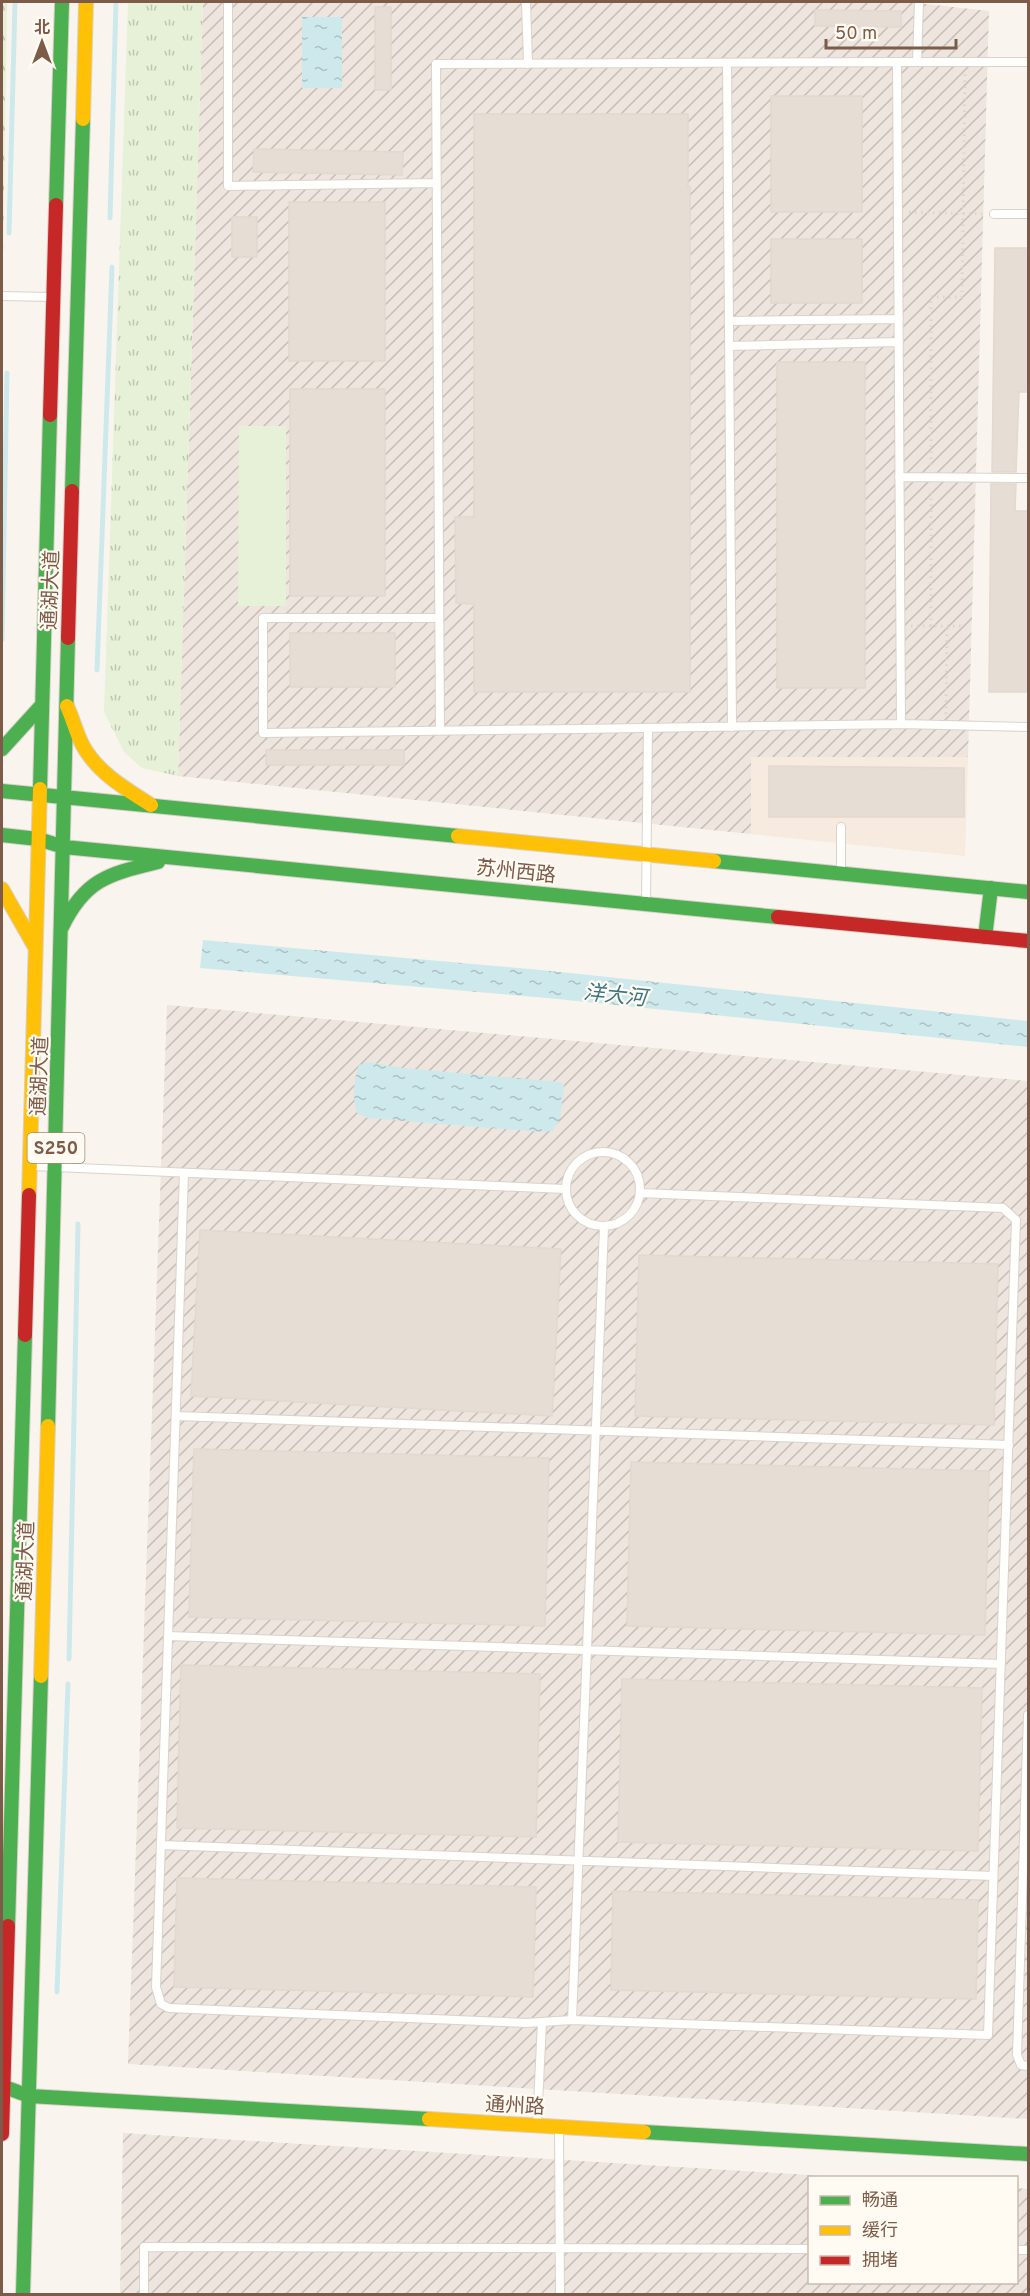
<svg xmlns="http://www.w3.org/2000/svg" width="1030" height="2296" font-family="Overpass,'Noto Sans SC',sans-serif">
  <style>
    .residential { fill: #f6ebde }
    .industrial { fill: url(#industrial-furrows) }
    .grass { fill: url(#grass-tufts) }
    .pitch { fill: #e6f1d7 }
    .water { fill: url(#water-ripples) }
    .lines { fill: none; stroke-linecap: round; stroke-linejoin: round }
    .stream { stroke: #cee9ec; stroke-width: 5 }
    .building { fill: #e6ddd5; stroke: #e4d8cf; stroke-width: 1.5 }
    .lane-casing { stroke: #dad2cc; stroke-width: 10 }
    .fast-casing { stroke: #d9d1c9; stroke-width: 16 }
    .slow-casing { stroke: #d9d1c9; stroke-width: 16 }
    .jam-casing { stroke: #d9d1c9; stroke-width: 16 }
    .path { stroke: #dcd5ce; stroke-width: 3; stroke-dasharray: 1.5 4.5; stroke-linecap: butt }
    .lane { stroke: #fefefc; stroke-width: 8 }
    .fast { stroke: #4caf50; stroke-width: 14 }
    .slow { stroke: #ffc107; stroke-width: 14 }
    .jam { stroke: #c62828; stroke-width: 14 }
    .labels { text-anchor: middle; stroke-width: 4.5; stroke-linejoin: round; paint-order: stroke }
    .shield { fill: #fffaf2; stroke: #a38b7c; stroke-width: 1.5 }
    .shield-label { font-size: 18px; font-weight: bold; fill: #7c5c49 }
    .street-label { font-size: 20px; fill: #7c5c49; stroke: #fffaf2 }
    .water-label { font-size: 21px; font-style: italic; fill: #3b7682; stroke: #fffaf2 }
  </style>
  <defs>
    <pattern id="industrial-furrows" width="10" height="10" patternUnits="userSpaceOnUse" patternTransform="scale(1.5)"><rect width="10" height="10" fill="#ede5de"/><path d="M-1 1l2-2M0 10L10 0M9 11l2-2" fill="none" stroke="#c5bdb6"/></pattern>
    <pattern id="grass-tufts" width="24" height="20" patternUnits="userSpaceOnUse" patternTransform="scale(1.5)"><rect width="24" height="20" fill="#e6f1d7"/><path d="M3 7l-1-3M5 7V3M7 7l1-3M15 17l-1-3M17 17v-4M19 17l1-3" fill="none" stroke="#bfc6b0"/></pattern>
    <pattern id="water-ripples" width="26" height="14" patternUnits="userSpaceOnUse" patternTransform="scale(1.5)"><rect width="26" height="14" fill="#cee9ec"/><path d="M2 4q2-2 4 0t4 0M15 11q2-2 4 0t4 0" fill="none" stroke="#acc0c1"/></pattern>
  </defs>
  <rect width="100%" height="100%" fill="#f9f5ee"/>
  <path class="residential" d="M750 757H968L965 856 751 834Z"/>
  <path class="industrial" d="M203 2H908L989 11 968 757H751V834L178 776Z
    M167 1005 1028 1081V2119L128 2064Z
    M123 2133 842 2177 810 2178V2282H1016L1017 2188 1028 2189V2294H120Z"/>
  <path class="grass" d="M2 2H7L2 327Z
    M128 2H203L178 776 142 768 124 752 104 712Z"/>
  <path class="pitch" d="M239 426H286V606H238Z"/>
  <path class="water" d="M302 17H342V88H302Z
    M203 940 541 970 1028 1021V1047L547 998 200 968Z
    M368 1062 403 1068 561 1082 564 1086 560 1120 552 1131 543 1132 367 1118 357 1113C352 1101 354 1077 359 1065Z"/>
  <g class="lines">
    <path class="stream" d="M110 218 116 2
      M9 233 15 2
      M2 640 7 373
      M97 670 112 267
      M69 1659 78 1224
      M57 1992 68 1684"/>
  </g>
  <path class="building" d="M375 7H391V90H375Z
    M815 10 901 11V27L815 26Z
    M771 96H862V212H771Z
    M474 114H688V187H690V692H474V604L456 603 455 517H474Z
    M254 149 403 152 402 175 253 172Z
    M289 202H385V361H289Z
    M232 217H257V257H232Z
    M771 239H862V303H771Z
    M995 248H1029V392H1019L1016 472H992Z
    M777 362H865V688H777Z
    M290 389H385V596H290Z
    M991 484H1016L1015 511H1029V692H989Z
    M290 633H395V687H290Z
    M266 750H404V765H266Z
    M769 766 964 768V817H769Z
    M200 1230 561 1249 552 1416 191 1396Z
    M639 1255 998 1264 994 1425 635 1416Z
    M194 1449 549 1458 545 1626 189 1617Z
    M631 1462 989 1471 985 1635 627 1626Z
    M181 1665 540 1674 536 1837 177 1828Z
    M622 1679 982 1688 978 1851 618 1842Z
    M177 1878 536 1887 533 1997 174 1987Z
    M613 1891 978 1900 976 1999 611 1990Z"/>
  <g class="lines">
    <g class="lane-casing">
      <path id="lane" d="M228 2V186L436 183
        M526 2 528 64
        M897 62H1028
        M917 62 919 2
        M727 63 732 727
        M994 214H1028
        M2 296 52 297
        M729 321 899 319
        M729 346 899 342
        M899 477 1028 478
        M439 618H263V733C476 730 688 728 901 724L897 62 436 64 440 731
        M901 724 1028 727
        M841 827V871
        M646 902 648 728
        M566 1189a37 37 0 1 1 74 0a37 37 0 1 1-74 0Z
        M32 1166 565 1189
        M184 1173 156 1987 161 2004 169 2008 526 2023 572 2020 988 2035 1016 1220 1003 1208 640 1193
        M176 1416 1009 1445
        M168 1636 1001 1664
        M1028 1715 1017 2055 1021 2065 1028 2066
        M161 1845 993 1876
        M572 2020 604 1227
        M537 2125 542 2022
        M559 2128 560 2294
        M1016 2250H1028
        M144 2294V2247L810 2249"/>
    </g>
    <g class="fast-casing">
      <path id="fast" d="M56 205 62 2
        M72 491 83 119
        M2 749 42 705
        M40 789 50 415
        M2 791 458 836
        M2 835 38 839 64 847 778 917
        M714 861 1028 892
        M62 927C85 879 109 874 158 862
        M985 937 991 888
        M48 1426 68 638
        M8 1926 25 1335
        M2 2086 29 2096 429 2119
        M644 2132 1028 2154
        M23 2294 41 1676"/>
    </g>
    <g class="slow-casing">
      <path id="slow" d="M83 119 86 2
        M67 706C73 719 76 733 83 746 98 773 126 789 151 805
        M458 836 714 861
        M2 889 35 947
        M29 1195 40 789
        M41 1676 48 1426
        M429 2119 644 2132"/>
    </g>
    <g class="jam-casing">
      <path id="jam" d="M50 415 56 205
        M68 638 72 491
        M778 917 1028 941
        M25 1335 29 1195
        M2 2134 8 1926"/>
    </g>
    <path class="path" d="M909 212 983 214
      M931 465V297H962L965 73
      M911 626H961
      M931 626V489
      M946 714 947 626"/>
    <use href="#lane" class="lane"/>
    <use href="#fast" class="fast"/>
    <use href="#slow" class="slow"/>
    <use href="#jam" class="jam"/>
  </g>
  <g class="labels">
    <rect class="shield" x="27.5" y="1133" width="57" height="30" rx="4.5"/>
    <g class="shield-label">
      <text x="56" y="1154">S250</text>
    </g>
    <g class="street-label">
      <text transform="translate(50 590) rotate(-88)" y="7">通湖大道</text>
      <text transform="translate(516 871) rotate(6)" y="7">苏州西路</text>
      <text transform="translate(39 1076) rotate(-88)" y="7">通湖大道</text>
      <text transform="translate(25 1561) rotate(-88)" y="7">通湖大道</text>
      <text transform="translate(515 2105) rotate(3)" y="7">通州路</text>
    </g>
    <g class="water-label">
      <text transform="translate(615 995) rotate(6)" y="7">洋大河</text>
    </g>
  </g>
  <rect width="1030" height="2296" fill="none" stroke="#7c5c49" stroke-width="6"/>
  <rect x="808" y="2176" width="210" height="108" fill="#fffaf2" stroke="#cbbbae" stroke-width="1.5"/>
  <rect x="820" y="2196" width="30" height="9" fill="#4caf50" stroke="#cbbbae" stroke-width="1.5"/>
  <text x="862" y="2206" font-size="18" fill="#7c5c49">畅通</text>
  <rect x="820" y="2226" width="30" height="9" fill="#ffc107" stroke="#cbbbae" stroke-width="1.5"/>
  <text x="862" y="2236" font-size="18" fill="#7c5c49">缓行</text>
  <rect x="820" y="2256" width="30" height="9" fill="#c62828" stroke="#cbbbae" stroke-width="1.5"/>
  <text x="862" y="2266" font-size="18" fill="#7c5c49">拥堵</text>
  <g transform="translate(42 42)" stroke="#fffaf2" stroke-width="4.5" paint-order="stroke">
  <path d="M0-4.5L10 22L0 15L-10 22Z" fill="#7c5c49"/>
  <text y="-9" font-size="16" font-weight="bold" text-anchor="middle" fill="#7c5c49">北</text>
  </g>
  <path d="M826 39v9h130v-9" fill="none" stroke="#7c5c49" stroke-width="3"/>
  <text x="835" y="39" font-size="18" fill="#7c5c49" stroke="#fffaf2" stroke-width="4.5" paint-order="stroke">50 m</text>
</svg>
